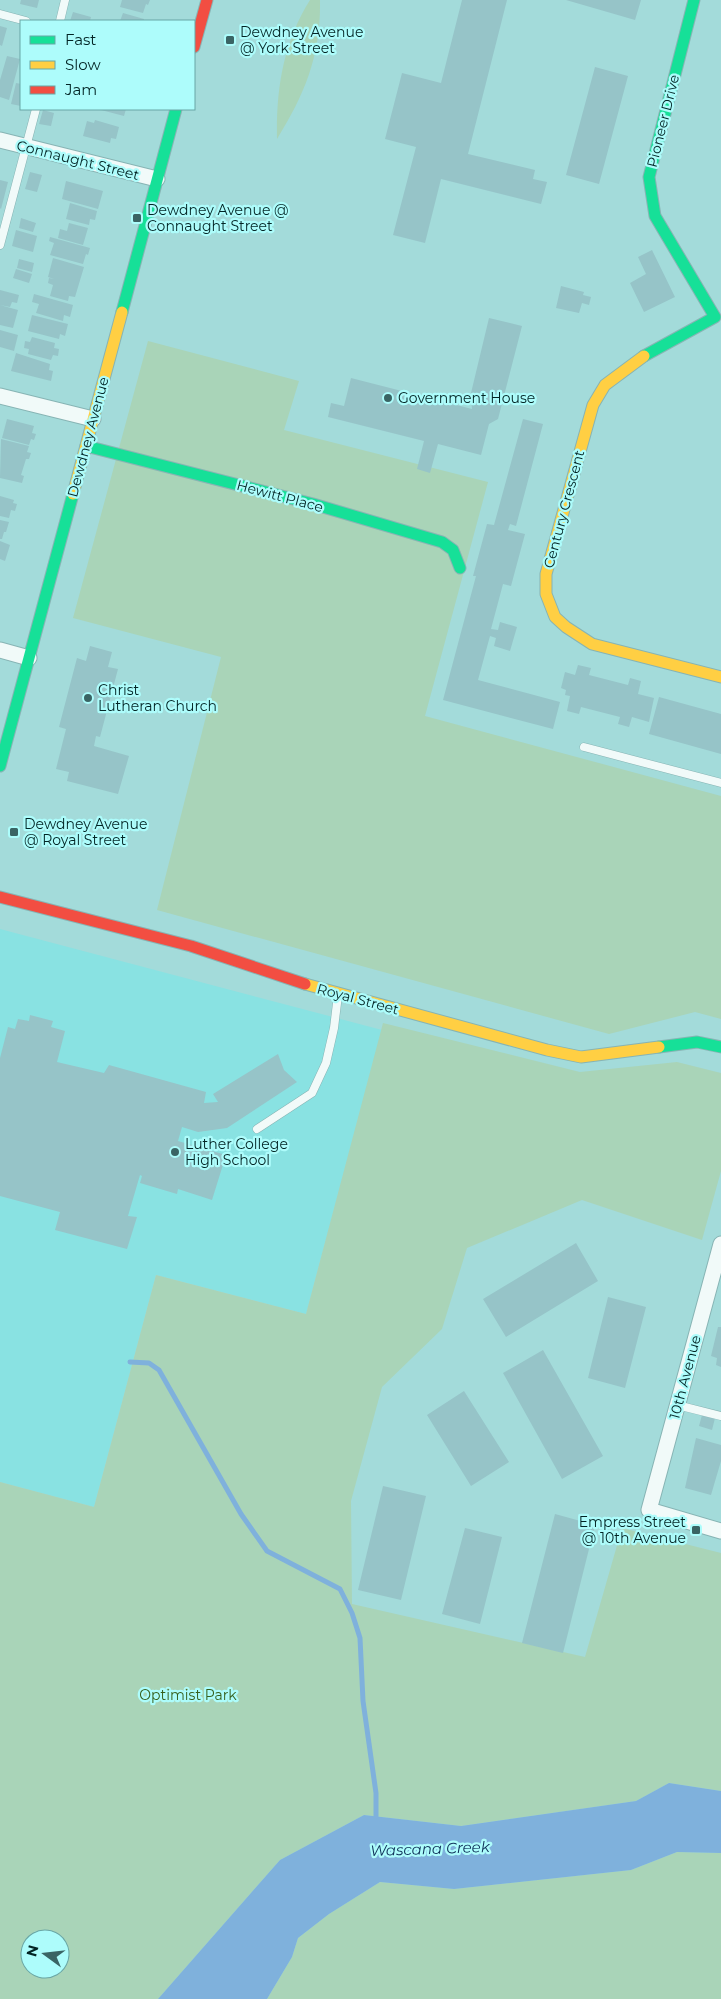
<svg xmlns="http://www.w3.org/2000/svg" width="721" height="1999" font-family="Montserrat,sans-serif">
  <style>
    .built { fill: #89e2e2 }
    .green { fill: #a9d4b8; fill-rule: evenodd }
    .water { fill: #7fb1dc }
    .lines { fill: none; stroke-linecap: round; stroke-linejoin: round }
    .stream { stroke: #7fb1dc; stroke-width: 5 }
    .building { fill: #96c4c8 }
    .lane-casing { stroke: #87b4b4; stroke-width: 9 }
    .street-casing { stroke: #87b4b4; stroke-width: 17 }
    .fast-casing { stroke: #87b4b4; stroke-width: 13 }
    .slow-casing { stroke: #87b4b4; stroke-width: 13 }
    .jam-casing { stroke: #87b4b4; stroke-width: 13 }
    .lane { stroke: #f1faf9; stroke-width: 8 }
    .street { stroke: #f1faf9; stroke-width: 15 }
    .fast { stroke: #16e098; stroke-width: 11 }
    .slow { stroke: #ffcf43; stroke-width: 11 }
    .jam { stroke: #f24e42; stroke-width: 11 }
    .poi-dot { fill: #3a6464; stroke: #adfcfb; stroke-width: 2 }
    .labels { text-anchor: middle; stroke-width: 4.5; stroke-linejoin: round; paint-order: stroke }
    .poi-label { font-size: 14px; fill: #022424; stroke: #adfcfb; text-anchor: start }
    .street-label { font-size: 14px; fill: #022424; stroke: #adfcfb }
    .park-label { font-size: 14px; fill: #365f1b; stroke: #adfcfb }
    .water-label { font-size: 15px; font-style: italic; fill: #0f3058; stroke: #adfcfb }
  </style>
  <rect width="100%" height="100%" fill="#a3dbda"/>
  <path class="built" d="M0 929 382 1030 306 1314 156 1275 94 1507 0 1482Z"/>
  <path class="green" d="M310 0H320C321 55 305 94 277 139 276 90 283 43 310 0Z
    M148 341 299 381 284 430 488 482 425 716 721 796V1019L695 1012 609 1034 157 910 221 657 73 618Z
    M383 1023 580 1072 677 1062 721 1073V1171L702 1240 582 1200 467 1248 442 1329 382 1387 351 1501 352 1604 585 1657 622 1528 721 1553V1791L669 1783 636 1801 461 1826 364 1815 280 1860 158 1999H0V1482L94 1507 156 1275 306 1314ZM30 1939H60V1969H30Z
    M677 1852 721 1853V1999H267L292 1957 298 1938 329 1914 380 1882 454 1889 631 1870Z"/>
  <path class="water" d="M669 1783 721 1791V1853L677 1852 631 1870 454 1889 380 1882 329 1914 298 1938 292 1957 267 1999H158L280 1860 364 1815 461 1826 636 1801Z"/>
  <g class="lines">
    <path class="stream" d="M130 1362 149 1363 159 1370 241 1514 267 1551 340 1589 352 1613 360 1638 363 1701 376 1793V1816"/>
  </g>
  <path class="building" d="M21 0H39L37 8 20 4Z
    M122 0H150L148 5 146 4 143 13 120 7Z
    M462 0H507L468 154 535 170 533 179 547 182 541 204 441 179 425 243 393 235 416 147 385 139 402 73 441 83Z
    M566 0H641L635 20Z
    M73 12 91 17 90 21H70Z
    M123 13 144 19V21H120Z
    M0 26 7 28 2 46 0 45Z
    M7 56 20 59 9 100 0 97V80Z
    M595 67 628 76 599 184 566 175Z
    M16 83 21 84V106L11 104Z
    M102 109H126L124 116 101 110Z
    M43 110 54 113 51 126 39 124Z
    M95 120 119 127 116 139 111 138 110 143 83 136 87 121 94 123Z
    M30 172 42 175 37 192 25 189Z
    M0 180 8 182 1 209 0 208Z
    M66 181 103 191 98 209 62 199Z
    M70 203 97 211 95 220 90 219 89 225 66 219Z
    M21 218 36 223 33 232 19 228Z
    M69 223 88 228 83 245 58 238 60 229 67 231Z
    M16 230 37 236 33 252 12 246Z
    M50 237 90 248 88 255 86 254 83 264 50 255 54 243 49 241Z
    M652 250 675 297 644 312 630 283 646 274 638 257Z
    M53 258 84 267 75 297 69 296 68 301 50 296 53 285 48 283 49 278 54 279 48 277Z
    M19 259 34 263 32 272 17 268Z
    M16 269 32 274 29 283 13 278Z
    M561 286 584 292 583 295 591 297 589 305 582 303 579 313 556 308Z
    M0 290 19 295 17 303 12 302 10 307 0 305Z
    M34 294 73 305 70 317 64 315 63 321 36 313 39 304 32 302Z
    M0 305 18 310 13 328 0 325Z
    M32 315 68 324 65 336 60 334 59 339 28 331Z
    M489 318 522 326 498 419 489 424 481 455 438 444 430 473 417 469 424 441 328 417 331 403 344 406 351 378 472 409 471 393Z
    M0 330 18 335 14 351 0 347Z
    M32 337 55 343 54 348 59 349 58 356 53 355 51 360 28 354 29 349 24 348 25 341 30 342Z
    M16 353 50 364 49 370 53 371 51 381 11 371Z
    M7 419 34 426 32 433 36 434 34 440 31 439 29 445 2 438Z
    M523 419 543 424 516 526 510 524 508 530 525 534 511 586 503 584 491 629 498 630 500 622 517 627 510 651 494 646 496 638 490 636 478 680 560 702 553 729 443 700 476 576H473L487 524 494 525Z
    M1 439 29 446 27 452 31 453 29 459H26L21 475 24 476 22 483 0 478Z
    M0 496 14 500 13 503 17 504 15 511 11 510 9 518 0 516Z
    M0 520 9 522 6 532H4L2 539H0Z
    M0 541 10 545 5 561 0 559Z
    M90 646 112 652 108 667 118 669 100 737 96 736 94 746 129 756 118 794 67 781 69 772 56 769 66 729 59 727 77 658 86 661Z
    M578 665 591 668 589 675 628 685 630 678 641 681 638 694 654 698 649 722 632 717 629 727 618 724 620 717 581 707 579 714 567 711 570 696 565 695 566 690 561 688 565 672 575 675Z
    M659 697 721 714V754L649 734Z
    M30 1015 53 1021 51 1027 65 1031 57 1062 104 1073 109 1065 206 1092 204 1103 218 1102 213 1094 278 1054 284 1070 297 1082 227 1128 198 1132 182 1127 178 1141 226 1155 212 1200 178 1189 177 1194 140 1183 142 1176 140 1175 128 1216 137 1217 127 1249 55 1230 60 1212 0 1196V1058L8 1027 15 1029 18 1019 29 1021Z
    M576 1243 598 1281 506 1337 483 1299Z
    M608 1297 646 1307 625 1388 588 1378Z
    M718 1327H721V1367L716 1365 717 1358 711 1356Z
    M543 1350 603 1456 562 1479 503 1373Z
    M464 1391 509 1462 471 1486 427 1415Z
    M702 1415 715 1418 712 1430 699 1426Z
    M696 1438 721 1445V1461L711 1495 685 1488Z
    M383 1486 426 1496 401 1600 358 1590Z
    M555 1514 595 1525 563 1653 522 1643Z
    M465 1528 502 1537 480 1624 442 1614Z"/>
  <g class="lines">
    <g class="lane-casing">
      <path id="lane" d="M0 14 26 21
        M60 21 65 0
        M0 245 36 109
        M584 747 721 783
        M257 1129 312 1093 326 1063 334 1028 338 995
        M677 1405 721 1416"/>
    </g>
    <g class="street-casing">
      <path id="street" d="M0 140 157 179
        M0 396 93 419
        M0 650 29 658
        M721 1244 649 1510 721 1531"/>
    </g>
    <g class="fast-casing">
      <path id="fast" d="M122 312 176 109
        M644 356 715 317 655 216 649 177 694 0
        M86 446 313 504 442 542 453 550 460 568
        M0 766 73 494
        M659 1047 697 1042 721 1047"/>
    </g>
    <g class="slow-casing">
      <path id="slow" d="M644 356 605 385 593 405 546 574V594L555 617 566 627 592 644 721 677
        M73 494 122 312
        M305 984 547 1050 581 1057 659 1047"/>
    </g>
    <g class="jam-casing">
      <path id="jam" d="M194 47 207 0
        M0 897 191 946 305 984"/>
    </g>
    <use href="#lane" class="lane"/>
    <use href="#street" class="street"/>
    <use href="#fast" class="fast"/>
    <use href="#slow" class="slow"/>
    <use href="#jam" class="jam"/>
  </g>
  <g class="poi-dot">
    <rect x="225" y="35" width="10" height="10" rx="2.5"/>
    <rect x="132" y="213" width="10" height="10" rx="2.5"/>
    <circle cx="388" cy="398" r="5"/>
    <circle cx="88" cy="698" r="5"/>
    <rect x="9" y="827" width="10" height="10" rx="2.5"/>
    <circle cx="175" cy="1152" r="5"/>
    <rect x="691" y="1525" width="10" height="10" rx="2.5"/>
  </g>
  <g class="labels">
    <g class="poi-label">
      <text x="240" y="37">Dewdney Avenue<tspan x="240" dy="16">@ York Street</tspan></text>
      <text x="147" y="215">Dewdney Avenue @<tspan x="147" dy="16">Connaught Street</tspan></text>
      <text x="398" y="403">Government House</text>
      <text x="98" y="695">Christ<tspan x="98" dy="16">Lutheran Church</tspan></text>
      <text x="24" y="829">Dewdney Avenue<tspan x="24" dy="16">@ Royal Street</tspan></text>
      <text x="185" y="1149">Luther College<tspan x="185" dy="16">High School</tspan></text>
      <text x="686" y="1527" text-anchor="end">Empress Street<tspan x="686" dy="16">@ 10th Avenue</tspan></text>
    </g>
    <g class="street-label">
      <text transform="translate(663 121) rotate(-76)" y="5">Pioneer Drive</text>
      <text transform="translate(78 160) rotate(14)" y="5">Connaught Street</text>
      <text transform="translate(88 437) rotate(-75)" y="5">Dewdney Avenue</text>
      <text transform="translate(280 496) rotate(15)" y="5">Hewitt Place</text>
      <text transform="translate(564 509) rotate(-75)" y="5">Century Crescent</text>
      <text transform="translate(358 999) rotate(15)" y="5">Royal Street</text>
      <text transform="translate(685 1377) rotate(-75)" y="5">10th Avenue</text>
    </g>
    <g class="park-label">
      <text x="188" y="1700">Optimist Park</text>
    </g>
    <g class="water-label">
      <text transform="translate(430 1849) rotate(-2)" y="5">Wascana Creek</text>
    </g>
  </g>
  <rect x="20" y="20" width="175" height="90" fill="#adfcfb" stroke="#69a6a5"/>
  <rect x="30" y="36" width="25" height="8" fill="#16e098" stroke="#69a6a5"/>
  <text x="65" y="45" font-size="15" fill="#022424">Fast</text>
  <rect x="30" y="61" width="25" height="8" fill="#ffcf43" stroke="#69a6a5"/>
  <text x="65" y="70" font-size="15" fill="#022424">Slow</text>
  <rect x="30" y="86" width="25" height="8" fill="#f24e42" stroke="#69a6a5"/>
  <text x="65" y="95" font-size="15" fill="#022424">Jam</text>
  <g transform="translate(45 1954) rotate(285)"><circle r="24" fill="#adfcfb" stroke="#69a6a5"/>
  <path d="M0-4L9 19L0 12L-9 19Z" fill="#3a6464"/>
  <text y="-8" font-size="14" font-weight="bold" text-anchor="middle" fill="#022424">N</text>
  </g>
</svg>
